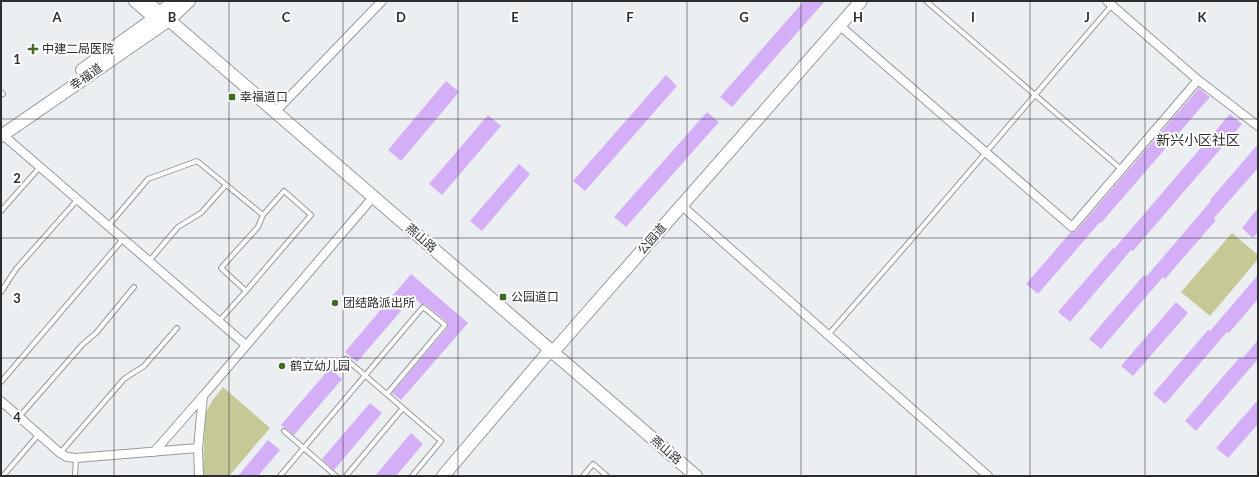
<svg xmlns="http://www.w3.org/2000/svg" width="1259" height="477" font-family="Lato,'Noto Sans SC',sans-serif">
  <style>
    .green { fill: #c6c995 }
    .building { fill: #d5aef8 }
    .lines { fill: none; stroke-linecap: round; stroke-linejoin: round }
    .lane-casing { stroke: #979a9d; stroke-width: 6 }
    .street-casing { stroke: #979a9d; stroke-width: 10 }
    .secondary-casing { stroke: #979a9d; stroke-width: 14 }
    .lane { stroke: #fff; stroke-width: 4 }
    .street { stroke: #fff; stroke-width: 8 }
    .secondary { stroke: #fff; stroke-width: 12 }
    .grid { fill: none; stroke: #2d2e2f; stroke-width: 1; stroke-opacity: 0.55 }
    .poi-dot { fill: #426a25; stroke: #fff; stroke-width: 1.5 }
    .labels { text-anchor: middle; stroke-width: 4; stroke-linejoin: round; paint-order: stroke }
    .poi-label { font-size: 12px; fill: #2d2e2f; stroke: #fff; text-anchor: start }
    .street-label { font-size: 12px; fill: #2d2e2f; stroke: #fff }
    .quarter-label { font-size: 14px; fill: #2d2e2f; stroke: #fff }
    .grid-label { font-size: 13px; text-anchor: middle; font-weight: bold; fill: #2d2e2f; stroke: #fff; stroke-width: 4; stroke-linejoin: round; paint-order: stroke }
  </style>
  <rect width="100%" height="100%" fill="#eceff2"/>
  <path class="green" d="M1232 233 1258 255V259L1210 316 1181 292Z
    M223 387 270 428 229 476H203L205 414 212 401Z"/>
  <path class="building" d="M804 1H825L732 107 720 97Z
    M666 75 677 86 585 191 573 181Z
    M446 81 459 92 401 161 388 150Z
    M1199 88 1210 97 1101 223 1100 222 1038 294 1026 284 1071 232 1076 231Z
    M707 112 719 122 626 227 614 217Z
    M1230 114 1242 124 1133 251 1131 250 1070 322 1058 312 1113 248 1114 249Z
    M488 115 501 126 442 195 429 184Z
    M1258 144V168L1214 218 1216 220 1165 279 1163 277 1101 349 1089 339 1144 275 1146 277 1211 201 1210 200Z
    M519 164 530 174 482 231 470 221Z
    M1258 208V232L1253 238 1242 228Z
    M411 274 468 323 401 400 392 393 448 327 447 322 425 304H421L413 297 357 362 345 352Z
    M1258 275V299L1229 333 1227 332 1165 404 1153 394 1208 330 1210 331Z
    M1176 302 1188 313 1133 376 1121 366Z
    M1258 340V359L1196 431 1185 421 1240 357 1242 359Z
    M330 368 342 379 294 435 281 425Z
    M1258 400V424L1228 458 1216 448Z
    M370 403 382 413 334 470 322 459Z
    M411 433 423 444 396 476H375Z
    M268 440 280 450 258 476H238Z"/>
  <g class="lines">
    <g class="lane-casing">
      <path id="lane" d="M926 1 1121 169
        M1 92 3 94
        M1 211 40 167
        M109 225 148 179 197 161 263 215 258 227 221 268 246 291 219 321
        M150 260 178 227 201 213 226 185
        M246 291 311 215 284 191 263 215
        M1 292 16 269 78 199
        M828 335 910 241 1112 5
        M346 359 441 441 412 476
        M1 382 124 238
        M19 417 82 345 96 333 134 287
        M284 431 336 476
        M60 453 124 379 144 366 177 328
        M3 476 39 434
        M75 476 76 458
        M280 476 423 307 445 325 387 394
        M346 476 403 408
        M583 476 593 464 607 476"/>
    </g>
    <g class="street-casing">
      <path id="street" d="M1107 1 1198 80 1258 126
        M839 25 1072 227 1198 80
        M275 112 382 1
        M3 135 246 345
        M682 206 988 476
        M1 401 60 453 67 457 76 458 198 448
        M154 452 203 396
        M199 476 198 448 203 396 368 203"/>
    </g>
    <g class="secondary-casing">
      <path id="secondary" d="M135 1 149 13
        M145 1 169 20 696 476
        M82 70 155 18 173 1
        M1 136 169 20 189 1
        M443 476 546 355 553 352 861 1"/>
    </g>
    <use href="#lane" class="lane"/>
    <use href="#street" class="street"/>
    <use href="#secondary" class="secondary"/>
  </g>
  <path class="grid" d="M114 1V476M229 1V476M343 1V476M458 1V476M572 1V476M687 1V476M801 1V476M916 1V476M1030 1V476M1145 1V476M1 119H1258M1 238H1258M1 358H1258"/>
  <g class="poi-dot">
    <path d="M31 43h4v4h4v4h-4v4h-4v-4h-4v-4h4z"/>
    <rect x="228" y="93" width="8" height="8" rx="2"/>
    <rect x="499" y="293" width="8" height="8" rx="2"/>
    <circle cx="335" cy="303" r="4"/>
    <circle cx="282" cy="366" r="4"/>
  </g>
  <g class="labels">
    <g class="poi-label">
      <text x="42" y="53">中建二局医院</text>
      <text x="240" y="101">幸福道口</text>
      <text x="511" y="301">公园道口</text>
      <text x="343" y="307">团结路派出所</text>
      <text x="290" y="370">鹤立幼儿园</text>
    </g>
    <g class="street-label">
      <text transform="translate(86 77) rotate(-35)" y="4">幸福道</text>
      <text transform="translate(421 238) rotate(41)" y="4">燕山路</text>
      <text transform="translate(652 239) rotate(-49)" y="4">公园道</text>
      <text transform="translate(666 450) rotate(41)" y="4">燕山路</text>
    </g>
    <g class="quarter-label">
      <text x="1198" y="145">新兴小区社区</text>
    </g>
  </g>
  <g class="grid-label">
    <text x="57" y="22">A</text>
    <text x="172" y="22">B</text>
    <text x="286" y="22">C</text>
    <text x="401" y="22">D</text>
    <text x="515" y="22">E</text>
    <text x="630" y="22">F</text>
    <text x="744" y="22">G</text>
    <text x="858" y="22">H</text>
    <text x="973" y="22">I</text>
    <text x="1087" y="22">J</text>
    <text x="1202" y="22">K</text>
    <text x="17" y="64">1</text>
    <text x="17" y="183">2</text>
    <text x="17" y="303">3</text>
    <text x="17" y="422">4</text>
  </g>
  <rect width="1259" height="477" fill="none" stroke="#2d2e2f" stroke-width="4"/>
</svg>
